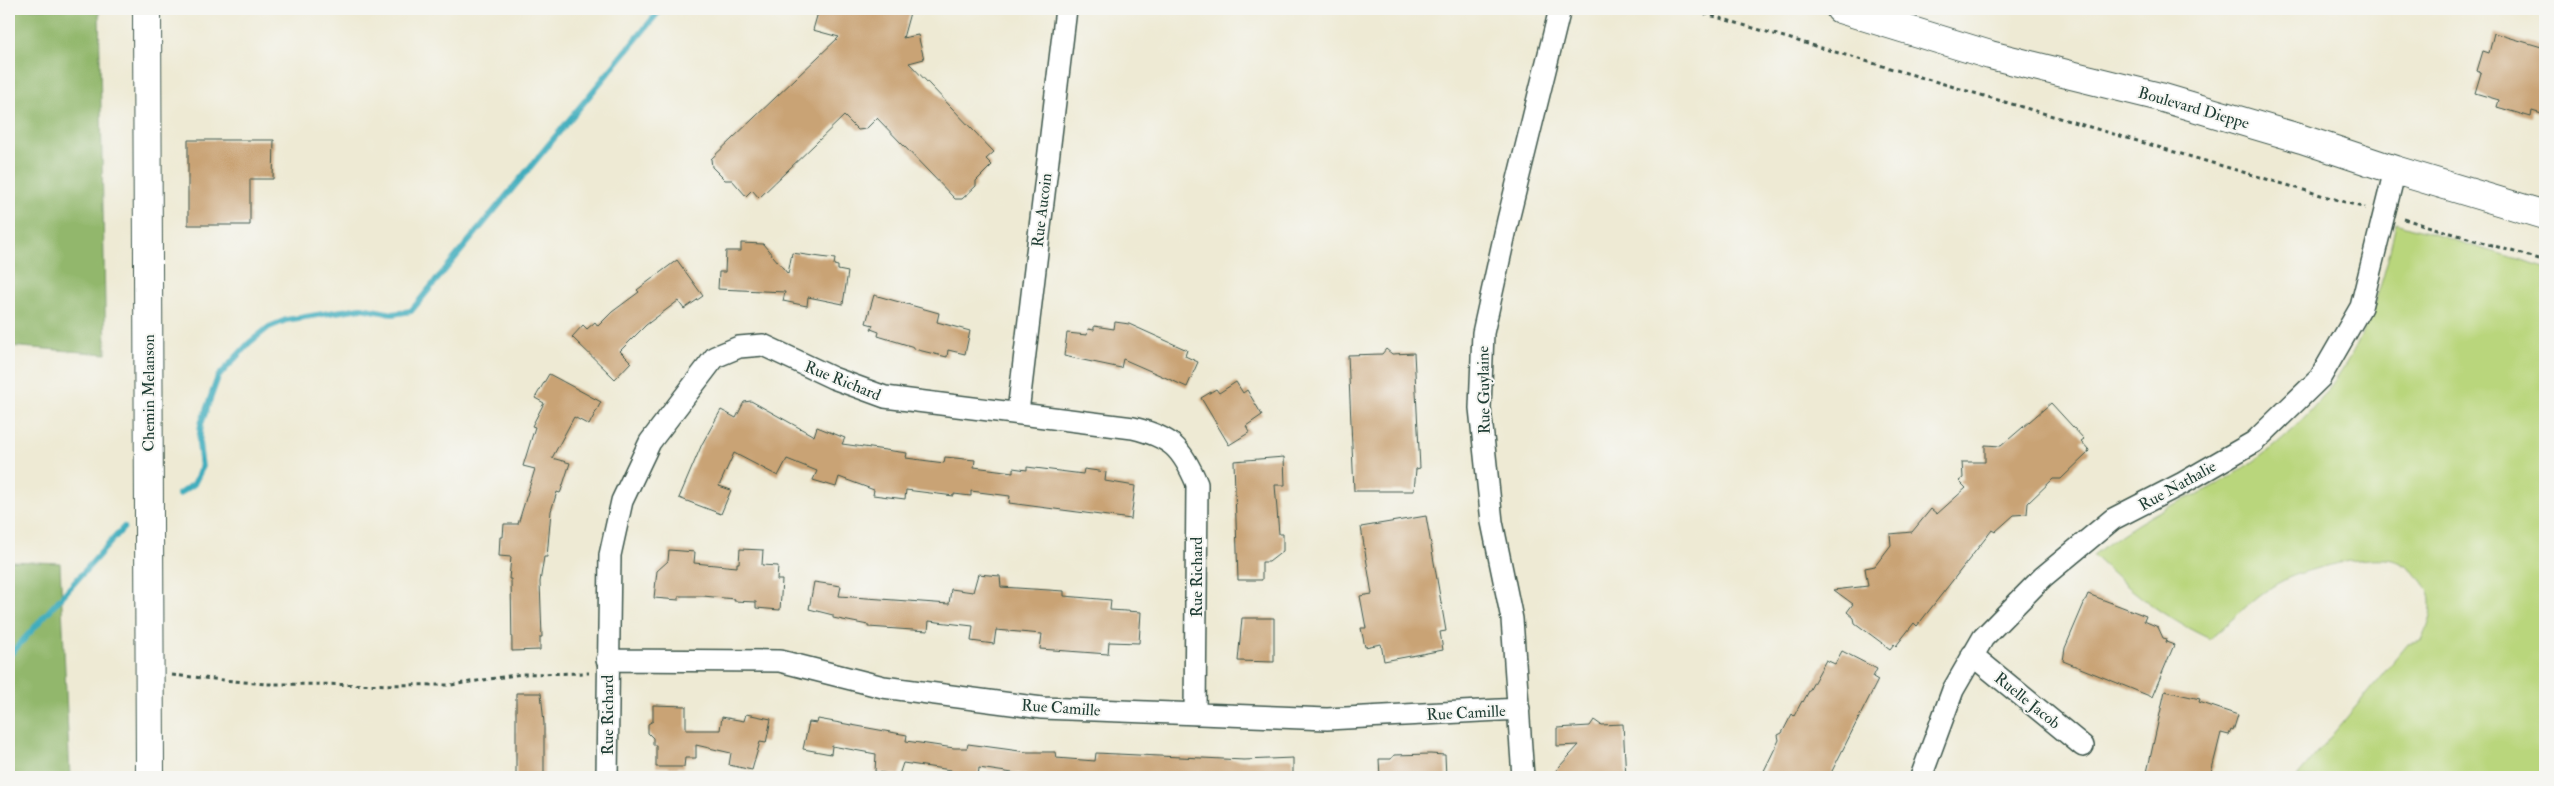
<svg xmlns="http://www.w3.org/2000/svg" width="2554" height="786" font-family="'IM FELL Double Pica',serif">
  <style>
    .green { fill: #b9d67c; stroke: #6c8a58 }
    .forest { fill: #92b76c; stroke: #587a50 }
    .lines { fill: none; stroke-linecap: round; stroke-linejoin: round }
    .stream { stroke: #40adbd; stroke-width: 6 }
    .building { fill: #c9a374 }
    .street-casing { stroke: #3e574c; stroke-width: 24 }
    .secondary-casing { stroke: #3e574c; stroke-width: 30 }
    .path { stroke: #3e574c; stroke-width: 3; stroke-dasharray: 4 4; stroke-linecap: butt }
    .street { stroke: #fff; stroke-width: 21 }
    .secondary { stroke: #fff; stroke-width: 28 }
    .labels { text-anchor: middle; stroke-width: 4; stroke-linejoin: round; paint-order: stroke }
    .street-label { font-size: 16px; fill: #1f3d34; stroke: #f6f6f2 }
  </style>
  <rect width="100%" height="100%" fill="#f6f6f2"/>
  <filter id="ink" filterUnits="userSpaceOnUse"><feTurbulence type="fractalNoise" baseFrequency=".02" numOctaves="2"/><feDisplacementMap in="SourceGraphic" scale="10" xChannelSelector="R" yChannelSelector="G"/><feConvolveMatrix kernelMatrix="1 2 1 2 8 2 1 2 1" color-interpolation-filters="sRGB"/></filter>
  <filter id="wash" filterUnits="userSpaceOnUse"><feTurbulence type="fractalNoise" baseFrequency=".0096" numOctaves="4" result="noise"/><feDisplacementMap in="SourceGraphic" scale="20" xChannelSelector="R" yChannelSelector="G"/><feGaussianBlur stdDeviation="1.12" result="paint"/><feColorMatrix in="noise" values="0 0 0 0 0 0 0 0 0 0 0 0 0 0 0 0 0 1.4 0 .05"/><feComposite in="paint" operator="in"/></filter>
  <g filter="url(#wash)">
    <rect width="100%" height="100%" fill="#eeead4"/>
    <path class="green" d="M2396 223 2545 267V777H2297L2408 644 2421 641C2426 629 2432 615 2431 601 2430 582 2404 560 2386 559 2357 557 2315 567 2288 578 2259 591 2234 619 2210 639 2161 616 2132 592 2093 555 2117 537 2143 519 2170 506 2186 498 2203 493 2218 484 2292 443 2353 375 2378 293 2386 270 2391 247 2396 223Z"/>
    <path class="forest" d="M9 9H99L106 354 9 346Z
      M9 561 60 563 70 777H9Z"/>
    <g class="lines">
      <path class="stream" d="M179 494 194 484 202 468 199 443 201 424 218 377 249 343 269 327 286 320 361 308 393 314 411 311 661 9
        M9 656 124 527"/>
    </g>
    <g id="blocks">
      <path class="building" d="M819 9H911L903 38 918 35 924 59 909 63 994 152 986 159 992 165 976 181V186L962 199H955L877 118 866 129 858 130 844 116 759 198 752 190 746 196 732 180H725L712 167 711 159 839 37 813 30Z
        M2494 33 2545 48V115L2532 111 2531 117 2497 107 2499 100 2475 93 2481 73 2477 71 2483 51 2489 53Z
        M188 140H274L273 179H250V225H188Z
        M741 243 763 244 788 274 792 253 835 259 834 265 838 266V270L848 272 843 304 808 297 807 306 783 301 785 292 718 289 719 272H725L726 251H741Z
        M677 260 703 296 684 309 678 301 646 325 620 351 631 362 615 379 572 337 583 325 587 329 595 322 598 326 612 312 639 292 637 290Z
        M874 295 939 313 937 322 970 331 965 354 948 350 947 357 914 349V347L878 336 879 332 871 329 873 325 866 323Z
        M1115 322 1129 324 1187 350 1185 356 1198 362 1187 387 1123 359 1121 368 1064 356 1067 333 1087 335 1088 329 1094 330V326L1114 329Z
        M1386 349 1392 354 1414 353 1420 468 1416 469 1414 491H1354L1348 355 1382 354Z
        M549 374 601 402 589 425 574 417 552 458 570 463 561 491 560 493 557 492 551 511 547 557H544L540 582 542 637H540V650L512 651 511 579H509L511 557 499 556 500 537H503L504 524H518L535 469 523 466 535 427 532 426 544 403 535 398Z
        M1236 382 1243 393 1247 390 1262 415 1246 426 1250 432 1229 445 1201 398 1216 389 1219 393Z
        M751 401 814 436 817 427 845 438 842 444 907 453 906 458 944 463 945 457 975 460 974 467 1013 472V468L1027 470V467L1083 474 1084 469 1106 472 1105 481 1135 486 1131 519 1009 503 1010 496 971 491V496L954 494V496L906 490 905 499 873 495 874 490 839 477 836 487 813 480 817 471 787 459 778 476 734 453 719 486 731 490 721 514 679 498 702 444 721 410 736 418 744 402Z
        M2051 403 2084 439 2081 441 2089 450 2088 453 2061 479H2053L2028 503 2027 514 2014 515 1995 532 1992 530 1917 626 1914 623 1896 646 1894 644 1890 649 1855 623 1854 618 1847 612 1853 604 1834 590 1868 586 1865 568 1875 566 1891 545 1890 534 1912 532 1931 509 1937 514 1966 488 1959 481 1963 478 1962 462H1985V445L2001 446Z
        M1284 457 1285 485H1275L1279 534H1283V551L1269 562H1262V580H1238L1234 461Z
        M1426 516 1446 631 1440 632 1443 650 1384 661 1381 644 1365 647 1361 628H1366L1360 596 1372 594 1361 527Z
        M740 549 763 550 762 565 778 566 777 580H782L780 610 756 608V602L734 601 735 599 703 596H679V600L654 598 657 571 668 561 669 550 695 552 694 563 737 567V563H739Z
        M978 574 1000 576 1001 587 1064 591V596L1111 600 1110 610 1141 612 1139 643 1109 642 1108 654 1040 649 1042 634 996 630 994 644 971 641 973 626 929 621 928 631 868 627V625L833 618V615L809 609 814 582 841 586 839 596 949 604 951 589 973 592Z
        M2088 594 2146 616 2144 621 2158 627 2163 638 2167 639 2166 642 2174 645 2152 697 2063 661 2065 648Z
        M1242 618H1274V662L1238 661Z
        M1842 651 1877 669 1873 677 1878 680 1829 777H1761L1779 740 1778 735 1782 733 1792 714 1794 716 1802 701 1803 702 1826 660 1835 664Z
        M2165 691 2200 699 2199 702 2238 715 2233 731 2231 730 2229 735 2221 733 2210 777H2146Z
        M516 693H541L544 723V777H516Z
        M653 705 686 706V730H720L722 717 744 721 746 714 771 719 766 743 760 742 752 770 729 765 731 753 696 745V758H685L684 767H656V745H653V738L648 733V724L653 721Z
        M818 719 907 735 906 741 954 748H967L968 744 1027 752H1055L1056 758 1095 761 1096 753 1244 760 1293 758V777H1026V775L979 768 978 777 952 774 951 770 903 763 899 775 875 772 876 754 832 746 831 754 803 749 809 722 817 723Z
        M1594 720 1601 725 1623 724 1626 777H1550L1579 745 1557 746V728L1590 726Z
        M1430 754 1445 755 1446 777H1380L1379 759H1391L1394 755Z"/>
    </g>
  </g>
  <g filter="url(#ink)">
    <use href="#blocks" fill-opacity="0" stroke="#3e574c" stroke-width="1"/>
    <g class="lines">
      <g class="street-casing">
        <path id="street" d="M1018 412 1066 9
          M1972 655 2083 746
          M607 660 780 661 883 687 1042 708 1327 719 1519 709
          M607 777 610 555 622 501 650 442 715 357 739 347 763 345 833 378 885 397 1133 428C1171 437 1182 448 1197 484L1195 714
          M1523 777 1512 619 1492 522 1480 408 1483 333 1508 220 1560 9
          M1921 777 1953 690 1983 638 2043 577 2113 519 2183 483 2254 442 2320 378 2361 307 2395 170"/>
      </g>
      <g class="secondary-casing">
        <path id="secondary" d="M147 9 150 777
          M1840 9 1990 55 2160 97 2302 139 2395 170 2545 215"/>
      </g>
      <path class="path" d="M1689 9 2365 208
        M2404 219 2545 261
        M172 675 265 684 451 685 522 674 589 673"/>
      <use href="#street" class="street"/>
      <use href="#secondary" class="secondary"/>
    </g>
  </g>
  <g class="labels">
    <g class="street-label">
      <text transform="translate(2194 107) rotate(16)" y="6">Boulevard Dieppe</text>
      <text transform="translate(1041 210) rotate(-83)" y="6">Rue Aucoin</text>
      <text transform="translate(843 380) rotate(22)" y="6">Rue Richard</text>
      <text transform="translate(1483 390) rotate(-91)" y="6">Rue Guylaine</text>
      <text transform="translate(148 393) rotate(-90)" y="6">Chemin Melanson</text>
      <text transform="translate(2177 485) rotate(-29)" y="6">Rue Nathalie</text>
      <text transform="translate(1196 577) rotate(-90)" y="6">Rue Richard</text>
      <text transform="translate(2028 700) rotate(39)" y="6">Ruelle Jacob</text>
      <text transform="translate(1061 707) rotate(4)" y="6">Rue Camille</text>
      <text transform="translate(1466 712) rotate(-3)" y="6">Rue Camille</text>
      <text transform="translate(607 715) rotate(-90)" y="6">Rue Richard</text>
    </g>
  </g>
  <rect width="2554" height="786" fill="none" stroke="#f6f6f2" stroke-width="30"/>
</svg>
